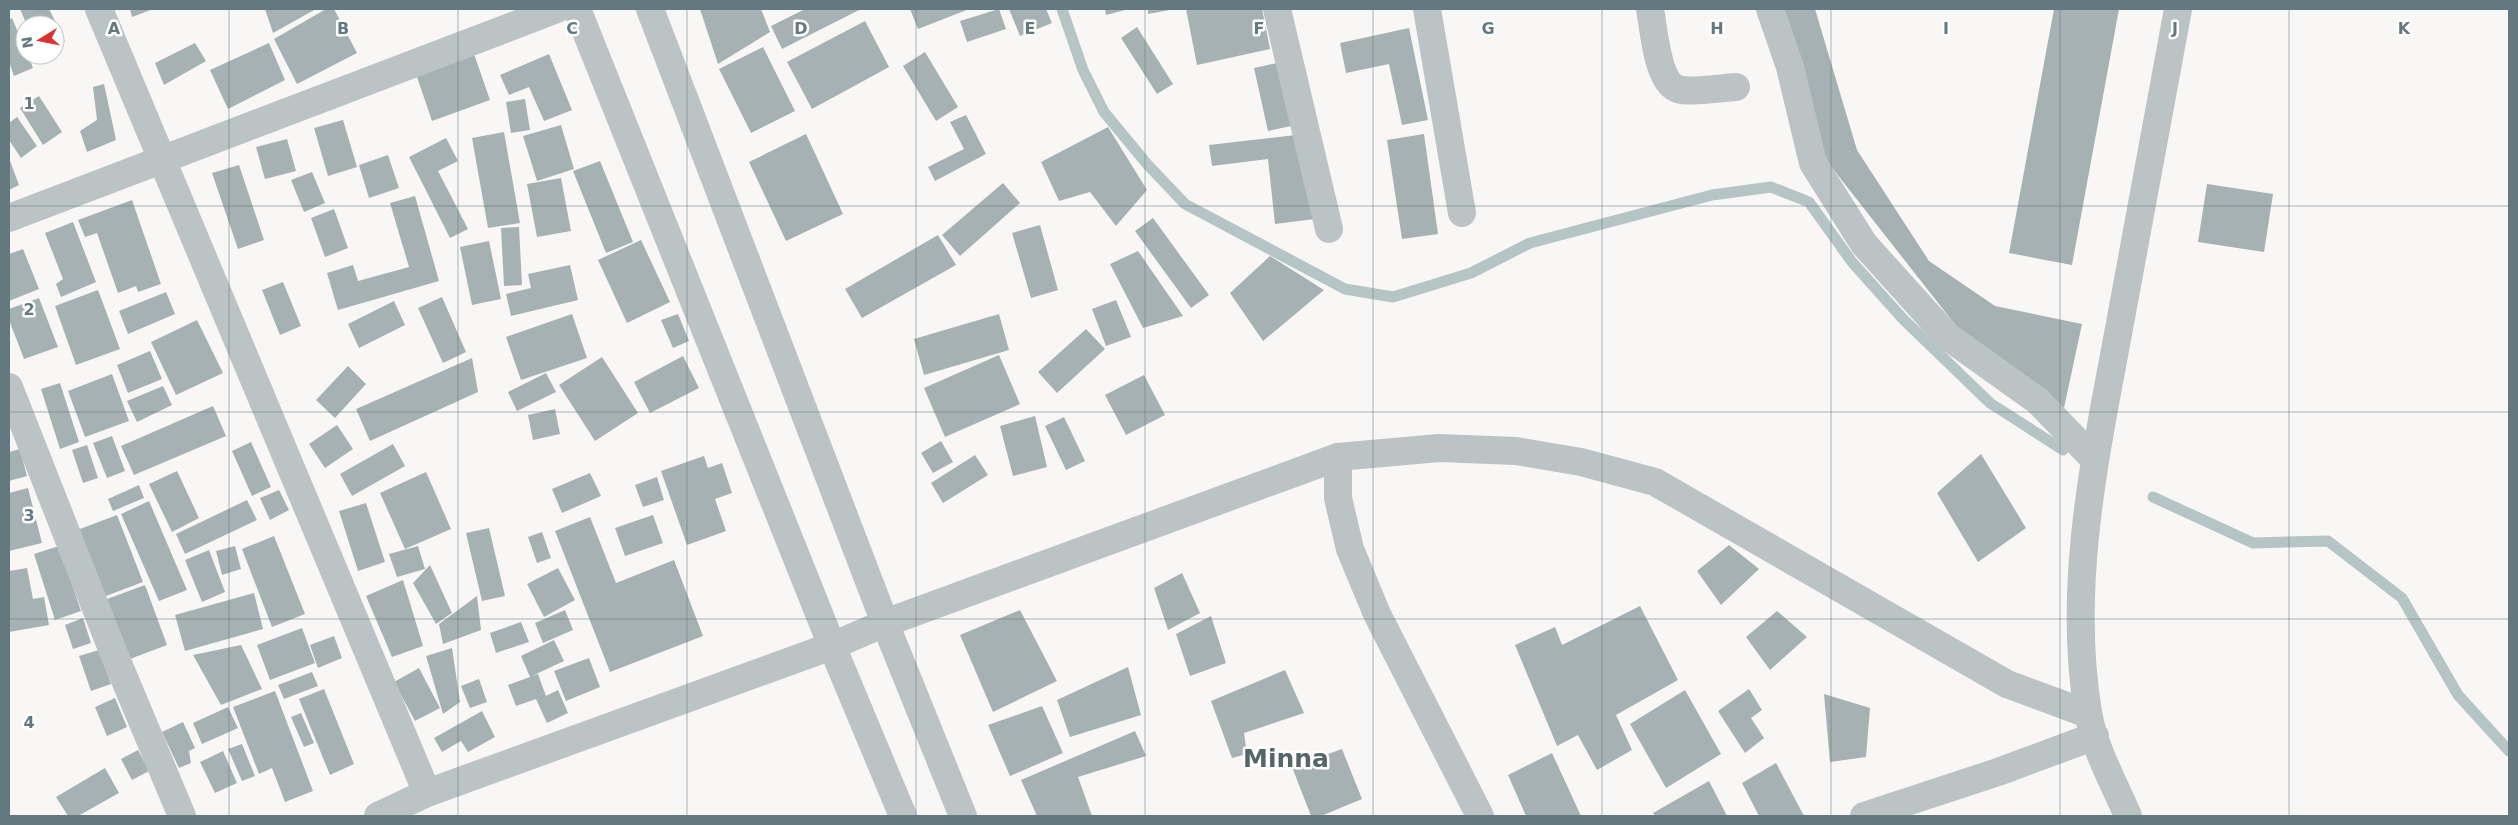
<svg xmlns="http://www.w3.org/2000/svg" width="2518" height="825" font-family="'DejaVu Sans',sans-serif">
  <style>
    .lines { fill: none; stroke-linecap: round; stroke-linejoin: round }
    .stream { stroke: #b5c5c6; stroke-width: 11 }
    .building { fill: #a6b1b4 }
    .minor { stroke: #bcc3c5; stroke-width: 28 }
    .tertiary { stroke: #bcc3c5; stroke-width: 28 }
    .grid { fill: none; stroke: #64797f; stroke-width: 1; stroke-opacity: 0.55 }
    .labels { text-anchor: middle; stroke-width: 5; stroke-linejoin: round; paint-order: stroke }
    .town-label { font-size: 25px; font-weight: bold; fill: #55656a; stroke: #fff }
    .grid-label { font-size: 16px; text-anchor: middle; font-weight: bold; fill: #64797f; stroke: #fff; stroke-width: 5; stroke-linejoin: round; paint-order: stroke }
  </style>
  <rect width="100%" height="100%" fill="#f8f7f5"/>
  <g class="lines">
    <path class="stream" d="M1062 9 1083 70 1104 112 1147 164 1185 204 1345 289 1393 297 1471 273 1530 243 1712 195 1771 187 1809 202 1852 262 1903 319 1990 403 2063 450
      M2153 497 2253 543 2328 541 2402 598 2458 695 2509 751"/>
  </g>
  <path class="building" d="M20 9H49L65 41 55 46V25H27Z
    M130 9H153L132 17Z
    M265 9H316L273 33Z
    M326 9H334L357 53 297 84 274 39Z
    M700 9H761L770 32 718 64Z
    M805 9H861L782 49 771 26Z
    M910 9H969L918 29Z
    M999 9 1006 29 967 42 960 21Z
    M1009 9H1046L1052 23 1020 36Z
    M1105 9H1129L1106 15Z
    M1148 9H1170V10L1148 14Z
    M1186 9H1262L1270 49 1197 65Z
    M1779 9H1815L1857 150 1929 261 1995 306 2082 324 2064 408 1957 327 1822 155Z
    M2054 9H2119L2072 265 2009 253Z
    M12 18 25 49V55H28L33 68 14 76 9 62V20Z
    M865 21 889 67 812 109 787 62Z
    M1137 27 1173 84 1157 94 1121 38Z
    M1409 28 1428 120 1402 125 1389 64 1346 73 1340 43Z
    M195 43 206 61 164 85 155 63Z
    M269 43 285 80 228 109 210 70Z
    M763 47 795 111 751 133 719 69Z
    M925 52 958 107 936 121 903 66Z
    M474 54 490 100 432 121 416 74Z
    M549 54 572 110 544 121 529 87 509 95 500 75Z
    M1277 63 1291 126 1268 131 1254 68Z
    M104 84 116 140 87 152 80 131 97 120 93 87Z
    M39 96 62 132 43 145 20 108Z
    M525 99 530 130 511 133 506 102Z
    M966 115 986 154 935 181 928 167 964 149 950 122Z
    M17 117 37 146 21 158 9 140V123Z
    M343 120 357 167 328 176 314 128Z
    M561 125 574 169 537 181 523 136Z
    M1108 127 1147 190 1116 226 1090 192 1059 201 1041 162Z
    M504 132 520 223 488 228 472 138Z
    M806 134 843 214 786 241 749 162Z
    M1305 134 1315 219 1275 224 1268 159 1212 166 1209 145Z
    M1424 134 1438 234 1402 239 1387 140Z
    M446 138 458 161 438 171 468 229 450 238 409 157Z
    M287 139 296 171 265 179 256 147Z
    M388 155 399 188 369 198 359 165Z
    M9 158 19 185 9 190Z
    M600 161 633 242 606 253 573 171Z
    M239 165 264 240 238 249 212 173Z
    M312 172 325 203 304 212 291 180Z
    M561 178 571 231 537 237 527 184Z
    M1003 183 1020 203 960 256 942 235Z
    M2207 184 2273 194 2264 252 2198 242Z
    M415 196 439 281 338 310 327 273 353 265 358 281 409 267 390 203Z
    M132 200 161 284 138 292 136 286 118 293 97 233 85 237 78 220Z
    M334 209 348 248 325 257 311 218Z
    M1153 218 1209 295 1191 308 1135 231Z
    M73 222 96 282 61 297 56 284 63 279 45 233Z
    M1040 225 1058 290 1031 298 1012 233Z
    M519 227 522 285 504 286 501 228Z
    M938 235 956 265 862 318 845 289Z
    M641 240 670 302 627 323 598 260Z
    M489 241 501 299 472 305 460 247Z
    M23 249 39 289 9 301V254Z
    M1138 251 1183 316 1143 328 1110 264Z
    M1270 256 1324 290 1263 341 1230 293Z
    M570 265 578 300 511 316 506 294 531 288 528 274Z
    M283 282 301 326 280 335 262 290Z
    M98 290 120 349 76 365 55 306Z
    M166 292 175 314 128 334 119 311Z
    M442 297 466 352 443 363 418 308Z
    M39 298 58 347 24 359 9 320V309Z
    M1116 300 1131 337 1106 346 1092 309Z
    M394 301 405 325 359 348 348 324Z
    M572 314 587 358 521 380 506 337Z
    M678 314 689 341 673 348 661 320Z
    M999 314 1009 350 924 375 914 339Z
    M197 320 223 373 176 395 151 342Z
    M1086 329 1105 349 1057 393 1038 372Z
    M150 351 162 379 128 393 117 365Z
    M999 355 1020 404 945 437 924 388Z
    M683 356 699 388 650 413 634 382Z
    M602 357 638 413 595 441 559 385Z
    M472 358 478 392 370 441 356 409Z
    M348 366 366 384 335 418 316 400Z
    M546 373 556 392 517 411 508 392Z
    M112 374 129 421 85 437 68 391Z
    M1144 375 1165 415 1126 435 1105 395Z
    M60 383 79 442 60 449 41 389Z
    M163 386 172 405 137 422 127 401Z
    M213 406 226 436 134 475 121 446Z
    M555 409 560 434 533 440 528 415Z
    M1035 416 1047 467 1013 476 1000 426Z
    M1064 417 1085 461 1066 470 1045 426Z
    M337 425 353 449 325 468 309 444Z
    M112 436 125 471 107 478 93 443Z
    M941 441 953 462 933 473 921 453Z
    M251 442 271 487 252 496 232 451Z
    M393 444 405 466 352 496 340 474Z
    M87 445 98 478 83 483 72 450Z
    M20 449 27 476 9 481V452Z
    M1981 454 2026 528 1978 562 1937 493Z
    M975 455 988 475 943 503 931 483Z
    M704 456 708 468 722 463 732 493 715 499 726 531 687 545 661 471Z
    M177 471 199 518 172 532 149 484Z
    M426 472 451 529 405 549 380 493Z
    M590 473 601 496 562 513 552 489Z
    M657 477 664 500 643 507 635 485Z
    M139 485 144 498 113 511 108 499Z
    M28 488 42 543 9 551V493Z
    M279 490 289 510 270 520 260 498Z
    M247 500 257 520 185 554 176 534Z
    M149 501 187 590 159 601 121 514Z
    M366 503 385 562 358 571 339 511Z
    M117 515 143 582 98 599 72 532Z
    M653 515 663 543 625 556 615 528Z
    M590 517 616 583 674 560 703 636 610 672 555 531Z
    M489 528 505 596 482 601 466 533Z
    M542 532 551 558 537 563 528 537Z
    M274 536 305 614 272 627 242 549Z
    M1729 545 1759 569 1721 605 1697 571Z
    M59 546 81 611 55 620 34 554Z
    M235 546 241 569 222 575 216 551Z
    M418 546 425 569 397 577 389 554Z
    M209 550 225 592 202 602 185 560Z
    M430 565 452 613 436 624 413 583Z
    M27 568 33 599 44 597 49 625 9 632V571Z
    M558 568 575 600 544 617 527 584Z
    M1182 573 1200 613 1168 630 1154 588Z
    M403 580 423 646 392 657 366 596Z
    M145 585 167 645 130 659 107 599Z
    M254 593 263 629 185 651 175 615Z
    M477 596 481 630 443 644 439 624Z
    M1640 606 1678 680 1616 715 1632 750 1597 770 1578 735 1557 746 1515 645 1555 627 1562 645Z
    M565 610 573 630 543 643 535 623Z
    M1020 610 1057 681 993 712 960 635Z
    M1777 611 1807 637 1770 670 1746 637Z
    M1211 616 1226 663 1190 676 1176 634Z
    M83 618 91 643 73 649 65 625Z
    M521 622 529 642 496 653 490 633Z
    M302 628 315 663 270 680 257 645Z
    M334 636 342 658 318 668 310 645Z
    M554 640 564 661 532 676 538 674 546 696 558 690 568 713 547 723 536 699 516 706 508 685 530 677 521 656Z
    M241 645 262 689 221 705 193 655Z
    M452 648 460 702 443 714 426 656Z
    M99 650 111 684 91 691 79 656Z
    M589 658 600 687 566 701 554 671Z
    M1128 667 1141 715 1070 737 1057 700Z
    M419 668 440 708 415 721 394 682Z
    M1285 670 1304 713 1244 733 1247 754 1232 758 1211 701Z
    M312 672 318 686 284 699 278 685Z
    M479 679 487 702 470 708 461 686Z
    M324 689 354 764 330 775 299 699Z
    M1749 689 1762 710 1751 718 1764 738 1745 753 1718 711Z
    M1685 690 1721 754 1666 788 1630 724Z
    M275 691 313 791 285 802 272 768 259 774 233 707Z
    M1824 694 1870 708 1866 757 1830 762Z
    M115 698 127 727 107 736 95 707Z
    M1042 706 1063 753 1010 776 988 725Z
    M228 707 238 728 202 744 193 723Z
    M482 711 495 737 468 752 461 741 442 752 434 738Z
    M301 713 314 743 304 747 291 717Z
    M183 722 195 748 189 751 191 763 179 768 162 732Z
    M1135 731 1146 756 1078 777 1092 816H1037L1021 780Z
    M242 744 255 776 242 781 228 749Z
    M1342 749 1362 799 1321 816H1311L1292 767Z
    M138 750 149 771 132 780 121 759Z
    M223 751 237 783 215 793 200 762Z
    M1552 753 1581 816H1526L1508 775Z
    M1776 763 1804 816H1759L1742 783Z
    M105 768 119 793 78 816H68L56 797Z
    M1709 781 1727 816H1655L1653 813Z"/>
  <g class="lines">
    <path class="minor" d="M99 9 427 793
      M1277 9 1329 229
      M1427 9 1462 213
      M1650 9C1654 29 1657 88 1682 90 1699 92 1719 88 1736 87
      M1770 9 1790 67 1813 163 1864 244 1947 336 2038 401 2095 460
      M9 218 557 9
      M9 387 112 649 182 816
      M1338 457V498L1350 549 1377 614 1480 816
      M378 816 427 793 832 646 885 623 1338 457 1439 448 1516 451 1581 462 1655 482 2007 684 2088 714
      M1864 816 1998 772 2095 736
      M2128 816C2114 783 2094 748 2088 712 2067 586 2095 458 2118 334 2138 226 2158 117 2178 9"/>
    <path class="tertiary" d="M577 9 832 646 903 816
      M650 9 885 623 963 816"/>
  </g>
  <path class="grid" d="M229 9V816M458 9V816M687 9V816M916 9V816M1145 9V816M1373 9V816M1602 9V816M1831 9V816M2060 9V816M2289 9V816M9 206H2509M9 412H2509M9 619H2509"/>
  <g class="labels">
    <g class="town-label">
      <text x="1286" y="767">Minna</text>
    </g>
  </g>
  <g class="grid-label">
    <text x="114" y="34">A</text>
    <text x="343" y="34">B</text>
    <text x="572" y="34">C</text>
    <text x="801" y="34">D</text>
    <text x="1030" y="34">E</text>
    <text x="1259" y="34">F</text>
    <text x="1488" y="34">G</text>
    <text x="1717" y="34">H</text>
    <text x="1946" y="34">I</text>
    <text x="2175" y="34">J</text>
    <text x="2404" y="34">K</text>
    <text x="29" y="109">1</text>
    <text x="29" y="315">2</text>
    <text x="29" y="521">3</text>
    <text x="29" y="728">4</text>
  </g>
  <rect width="2518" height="825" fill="none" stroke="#64797f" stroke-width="20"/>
  <g transform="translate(40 40) rotate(260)"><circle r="24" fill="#ffffff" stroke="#c1c9cc"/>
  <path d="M0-4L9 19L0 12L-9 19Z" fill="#dd3230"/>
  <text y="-8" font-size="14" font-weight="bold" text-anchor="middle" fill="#64797f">N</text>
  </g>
</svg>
